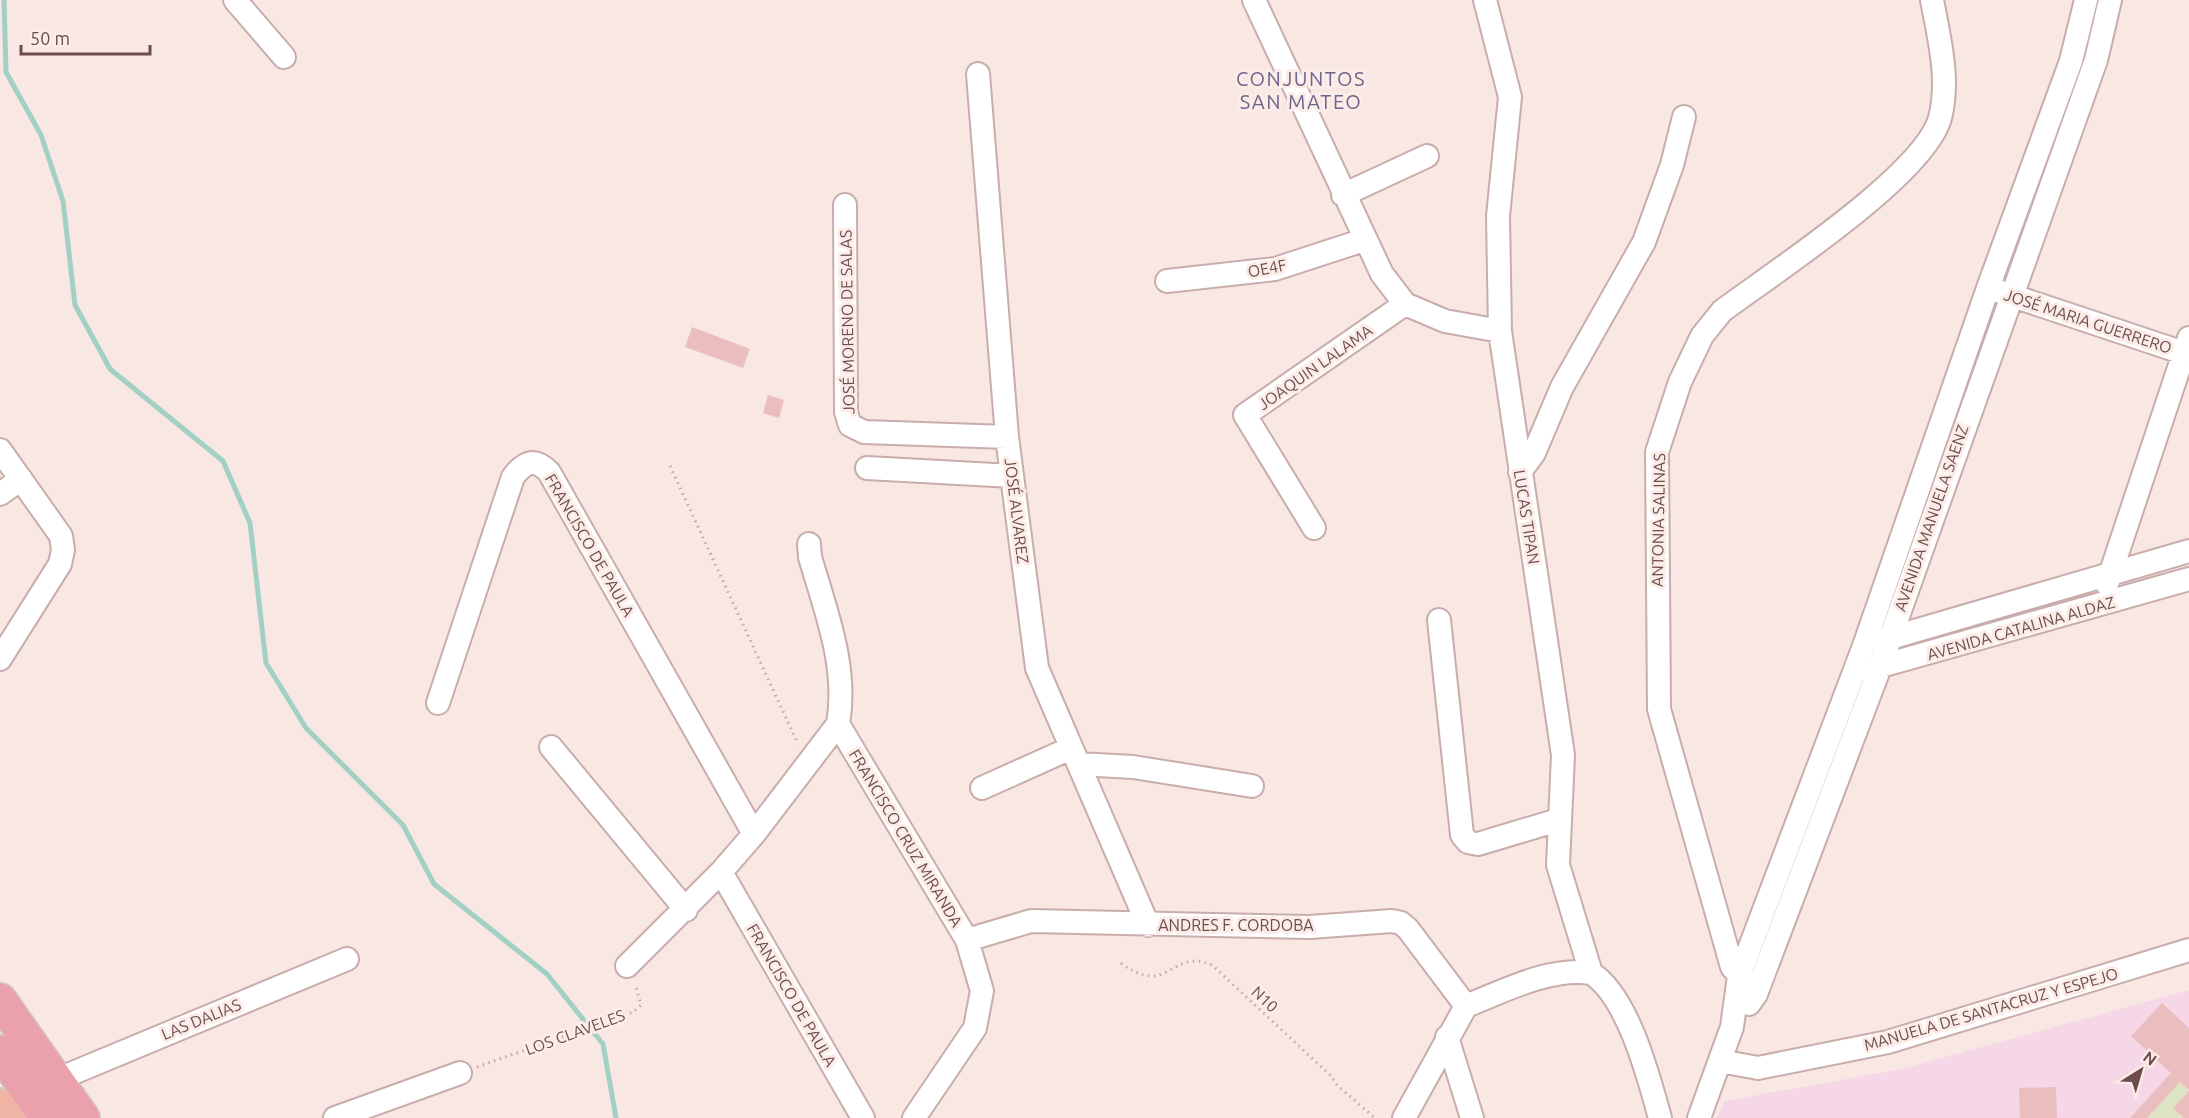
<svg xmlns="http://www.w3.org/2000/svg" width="2189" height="1118" font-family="Ubuntu,sans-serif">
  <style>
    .medical { fill: #f5d7e7 }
    .green { fill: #dee4c3 }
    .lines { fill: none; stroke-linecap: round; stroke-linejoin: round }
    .stream { stroke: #a2d0c4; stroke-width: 5 }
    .building { fill: #eabebe }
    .minor-casing { stroke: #c8adac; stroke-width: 26 }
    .major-casing { stroke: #d0c6c6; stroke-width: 32 }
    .highway-casing { stroke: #d0c6c6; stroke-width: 36 }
    .path { stroke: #cfa2a2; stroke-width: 3; stroke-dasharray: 1.5 4.5; stroke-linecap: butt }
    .minor { stroke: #fff; stroke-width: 22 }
    .major { stroke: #efb4a3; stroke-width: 28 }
    .highway { stroke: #eba1ac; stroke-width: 33 }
    .labels { text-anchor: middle; stroke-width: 6; stroke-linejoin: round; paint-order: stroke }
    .street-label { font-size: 16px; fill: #6d4c4e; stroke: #fcece8 }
    .quarter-label { font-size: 20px; letter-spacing: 1.5px; fill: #6e658a; stroke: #fcece8 }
  </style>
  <rect width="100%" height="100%" fill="#f9e7e3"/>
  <path class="medical" d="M2189 990V1118H1717L1725 1101 1902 1069Z"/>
  <path class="green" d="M2180 1082 2189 1091 2174 1108 2184 1118H2147Z"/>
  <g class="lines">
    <path class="stream" d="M4 0 6 72 41 135 63 201 75 305 110 369 223 461 250 523 266 663 306 728 403 825 434 884 547 974 603 1044 616 1118"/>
  </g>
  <path class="building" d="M692 327 750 349 743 368 685 347Z
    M768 395 784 400 779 418 763 413Z
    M2162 1003 2189 1028V1090L2180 1082 2147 1118H2130L2171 1073 2131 1036Z
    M2056 1087 2057 1118H2020L2019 1088Z
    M2189 1091V1118H2184L2173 1108Z"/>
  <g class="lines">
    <g class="minor-casing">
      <path id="minor" d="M235 0 284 57
        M1254 0 1382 274 1405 304 1445 321 1500 331
        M1485 0 1510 97 1498 216 1500 331 1563 755 1558 865 1591 973C1628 996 1649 1078 1660 1118
        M978 74 1007 437 1037 668 1148 925
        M1343 195 1427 156
        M845 205 846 412 850 425 864 432 1007 437
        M1167 281 1275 269 1364 240
        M1998 291 2184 353 2189 351
        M0 450 61 536 63 550 60 564 0 659
        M867 468 1012 476
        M1520 472 1534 453 1562 387 1644 242 1672 165 1684 117
        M0 494 21 479
        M1314 528 1245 415 1405 304
        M809 544 810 557C826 612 848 667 838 724L967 940 982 991 975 1028 914 1118
        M2107 584 2189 338
        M1439 620 1462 835 1468 842 1478 844 1558 820
        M1880 641 2189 551
        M1867 670 2189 579
        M438 703 513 477C525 461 535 458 549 472L754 834
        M551 747 686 910
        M1079 764 1133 767 1252 786
        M982 788 1071 748
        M721 872 863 1118
        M967 940 1031 921 1310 927 1392 921 1401 923 1408 929 1466 1006
        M627 966 721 872 754 834 838 724
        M1756 994 1732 967 1659 709 1657 452 1680 382 1702 336 1722 311C1773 273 1924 175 1940 118 1950 79 1939 38 1932 0
        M1749 1004 1756 994 1880 667 2096 60 2110 0
        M1447 1037 1472 1118
        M1720 1061 1758 1068 1888 1042 2189 950
        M56 1080 347 959
        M335 1118 460 1073
        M1404 1118 1466 1006C1504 991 1549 967 1591 973
        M1699 1118 1732 1027 1739 976 1864 646 1988 288 2071 61 2086 0"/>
    </g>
    <g class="major-casing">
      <path id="major" d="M0 1103 11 1118"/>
    </g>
    <g class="highway-casing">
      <path id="highway" d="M0 1000 83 1118
        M0 1052 47 1118"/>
    </g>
    <path class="path" d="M670 466 798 744
      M1121 963C1168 999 1171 947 1212 965L1330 1075 1338 1086 1375 1118
      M477 1067 633 1012 641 1005 635 984"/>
    <use href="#minor" class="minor"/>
    <use href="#major" class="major"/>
    <use href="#highway" class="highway"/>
  </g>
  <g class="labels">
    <g class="street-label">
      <text transform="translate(1267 268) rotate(-11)" y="6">OE4F</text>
      <text transform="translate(2088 321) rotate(18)" y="6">JOSÉ MARIA GUERRERO</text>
      <text transform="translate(847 322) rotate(-91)" y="6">JOSÉ MORENO DE SALAS</text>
      <text transform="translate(1315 367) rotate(-35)" y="6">JOAQUIN LALAMA</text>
      <text transform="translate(1017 511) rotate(83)" y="6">JOSÉ ALVAREZ</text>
      <text transform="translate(1527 517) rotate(81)" y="6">LUCAS TIPAN</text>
      <text transform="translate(1931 518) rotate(-71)" y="6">AVENIDA MANUELA SAENZ</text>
      <text transform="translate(1658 520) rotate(-89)" y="6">ANTONIA SALINAS</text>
      <text transform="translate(590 545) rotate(60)" y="6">FRANCISCO DE PAULA</text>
      <text transform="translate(2021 628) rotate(-16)" y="6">AVENIDA CATALINA ALDAZ</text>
      <text transform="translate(906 838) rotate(59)" y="6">FRANCISCO CRUZ MIRANDA</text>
      <text x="1236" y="931">ANDRES F. CORDOBA</text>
      <text transform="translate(792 995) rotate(60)" y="6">FRANCISCO DE PAULA</text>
      <text transform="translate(1265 999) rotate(43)" y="6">N10</text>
      <text transform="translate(1991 1009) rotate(-16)" y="6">MANUELA DE SANTACRUZ Y ESPEJO</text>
      <text transform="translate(201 1019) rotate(-22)" y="6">LAS DALIAS</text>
      <text transform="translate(575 1032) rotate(-20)" y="6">LOS CLAVELES</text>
    </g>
    <g class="quarter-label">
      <text x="1301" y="86">CONJUNTOS<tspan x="1301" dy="23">SAN MATEO</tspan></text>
    </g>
  </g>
  <g transform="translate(2141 1070) rotate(37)" stroke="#fcece8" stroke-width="4.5" paint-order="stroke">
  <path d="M0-4.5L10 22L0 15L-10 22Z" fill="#6d4c4e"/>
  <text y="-9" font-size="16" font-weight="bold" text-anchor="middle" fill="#6d4c4e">N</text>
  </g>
  <path d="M21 45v9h129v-9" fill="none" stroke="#6d4c4e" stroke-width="3"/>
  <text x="30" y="45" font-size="18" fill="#6d4c4e" stroke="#fcece8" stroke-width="4.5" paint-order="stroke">50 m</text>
</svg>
